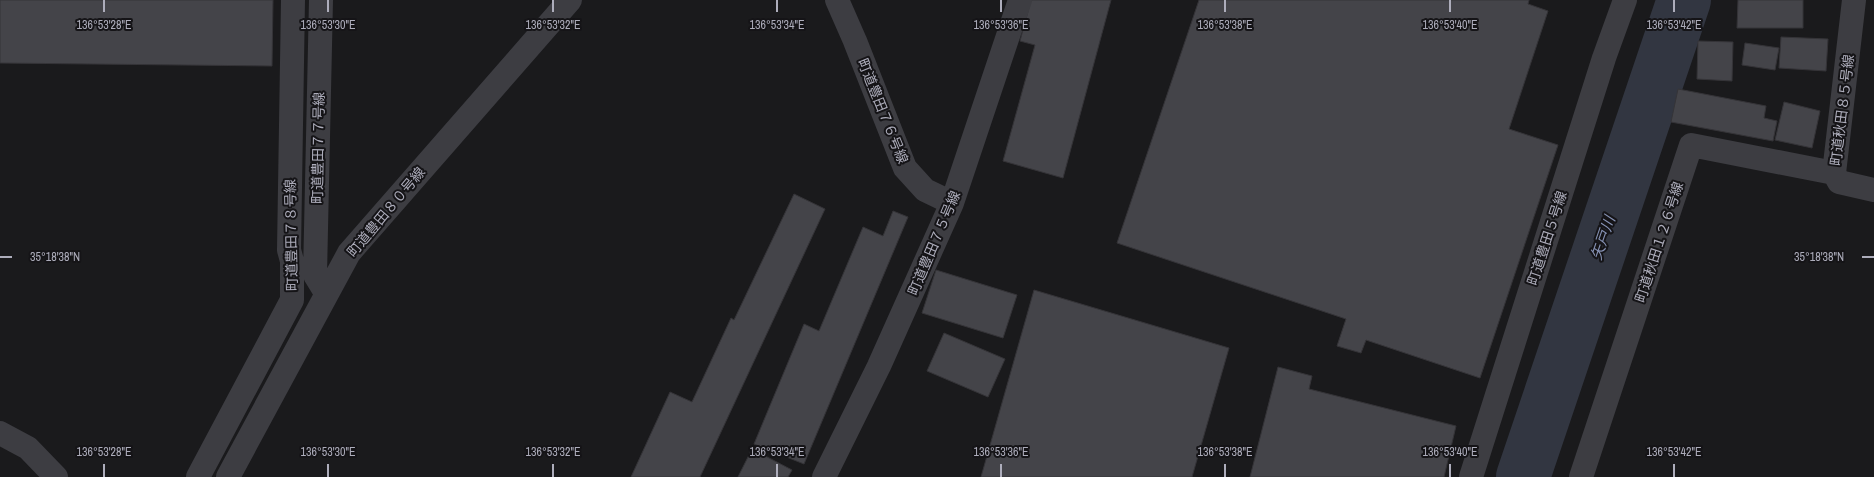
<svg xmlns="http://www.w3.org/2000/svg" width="1874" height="477" font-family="'Archivo Narrow','Noto Sans JP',sans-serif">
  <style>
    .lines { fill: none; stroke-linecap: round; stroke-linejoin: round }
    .river { stroke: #323641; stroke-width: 54 }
    .building { fill: #444449; stroke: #353438 }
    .street { stroke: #3d3d42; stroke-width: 24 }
    .ticks { fill: none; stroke: #adadbb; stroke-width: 2 }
    .labels { text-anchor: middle; stroke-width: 4; stroke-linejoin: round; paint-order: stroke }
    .street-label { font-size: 14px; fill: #adadbb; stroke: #151417 }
    .water-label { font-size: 15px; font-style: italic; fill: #8692b4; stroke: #151417 }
    .ticks-label { font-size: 12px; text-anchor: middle; fill: #adadbb; stroke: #151417; stroke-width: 4; stroke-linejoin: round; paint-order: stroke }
  </style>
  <rect width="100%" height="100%" fill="#1a1a1c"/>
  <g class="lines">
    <path class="river" d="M1523 477 1684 0"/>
  </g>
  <path class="building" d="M0 0H273L272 66 0 63Z
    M1031 0H1111L1063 178 1003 161 1035 45 1020 41Z
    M1199 0H1529L1528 4 1548 11 1509 129 1558 145 1480 378 1366 340 1361 353 1337 346 1346 319 1117 243Z
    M1738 0H1803V28H1737Z
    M1781 37 1828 39 1826 71 1779 68Z
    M1698 41 1733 42 1732 81 1697 79Z
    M1745 43 1779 48 1775 70 1742 65Z
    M1678 89 1766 106 1764 118 1777 121 1773 141 1671 122Z
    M1784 102 1820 111 1812 148 1775 140Z
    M794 194 825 209 700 477H631L670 392 692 402 731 318 734 320Z
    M893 211 908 217 804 464 754 444 804 324 819 331 863 227 883 236Z
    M936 270 1017 295 1003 338 922 313Z
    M1034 290 1229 348 1192 477H981Z
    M944 333 1005 359 988 397 927 371Z
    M1278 367 1312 376 1309 389 1456 426 1444 477H1250Z
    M752 449 792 470 788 477H738Z"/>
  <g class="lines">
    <path class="street" d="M321 0 315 275 326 293
      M837 0 855 41 905 168 925 190 952 203
      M1854 0 1834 173 1839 182 1874 190
      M0 433 28 448 56 477
      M198 477 292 300V261L289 250 293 0
      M228 477 349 253 570 0
      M824 477 879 366 952 203 1020 0
      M1471 477 1604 58 1625 0
      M1581 477 1691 145 1834 173"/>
  </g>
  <path class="ticks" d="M104 0V12M328 0V12M553 0V12M777 0V12M1001 0V12M1225 0V12M1450 0V12M1674 0V12M0 257H12M1862 257H1874M104 464V477M328 464V477M553 464V477M777 464V477M1001 464V477M1225 464V477M1450 464V477M1674 464V477"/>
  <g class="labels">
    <g class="street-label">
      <text transform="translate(1842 110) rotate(-83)" y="5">町道秋田８５号線</text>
      <text transform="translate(883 111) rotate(68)" y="5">町道豊田７６号線</text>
      <text transform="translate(318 148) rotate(-89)" y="5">町道豊田７７号線</text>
      <text transform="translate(386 212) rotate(-50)" y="5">町道豊田８０号線</text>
      <text transform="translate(291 235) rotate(-91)" y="5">町道豊田７８号線</text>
      <text transform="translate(1547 238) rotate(-72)" y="5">町道豊田５号線</text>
      <text transform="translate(1659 242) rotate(-72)" y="5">町道秋田１２６号線</text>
      <text transform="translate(934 243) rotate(-67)" y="5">町道豊田７５号線</text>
    </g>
    <g class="water-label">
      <text transform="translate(1603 238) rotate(-71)" y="5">矢戸川</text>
    </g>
  </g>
  <g class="ticks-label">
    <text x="104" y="29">136°53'28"E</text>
    <text x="328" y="29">136°53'30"E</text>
    <text x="553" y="29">136°53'32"E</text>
    <text x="777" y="29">136°53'34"E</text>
    <text x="1001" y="29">136°53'36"E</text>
    <text x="1225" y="29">136°53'38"E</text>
    <text x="1450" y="29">136°53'40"E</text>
    <text x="1674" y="29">136°53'42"E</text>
    <text x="55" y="261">35°18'38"N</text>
    <text x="1819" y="261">35°18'38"N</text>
    <text x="104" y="456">136°53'28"E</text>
    <text x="328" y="456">136°53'30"E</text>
    <text x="553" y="456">136°53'32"E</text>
    <text x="777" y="456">136°53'34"E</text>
    <text x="1001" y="456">136°53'36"E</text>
    <text x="1225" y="456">136°53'38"E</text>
    <text x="1450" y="456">136°53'40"E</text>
    <text x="1674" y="456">136°53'42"E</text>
  </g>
</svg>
